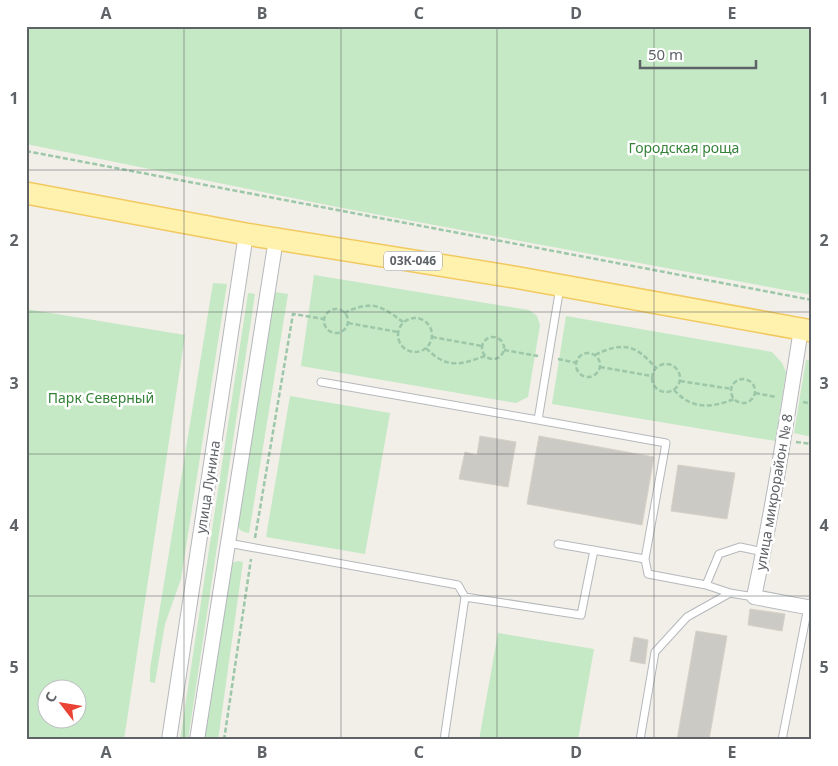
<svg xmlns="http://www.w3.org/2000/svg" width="838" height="766" font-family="'Noto Sans',sans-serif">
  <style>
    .green { fill: #c5e8c5; fill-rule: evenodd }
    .building { fill: #cccac5; stroke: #d6d1c6 }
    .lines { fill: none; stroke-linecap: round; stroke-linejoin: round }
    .lane-casing { stroke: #b5b8bc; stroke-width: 9 }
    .street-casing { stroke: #b5b8bc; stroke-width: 16 }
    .primary-casing { stroke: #f2c960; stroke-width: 24 }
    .path { stroke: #9cc7a9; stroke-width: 2.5; stroke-dasharray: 5 2.5; stroke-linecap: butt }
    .lane { stroke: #fff; stroke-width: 7 }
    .street { stroke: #fff; stroke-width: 14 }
    .primary { stroke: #fff2af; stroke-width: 21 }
    .grid { fill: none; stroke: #5f6368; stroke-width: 1; stroke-opacity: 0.55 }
    .labels { text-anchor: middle; stroke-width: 5; stroke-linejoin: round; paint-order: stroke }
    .shield { fill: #fff; stroke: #8f9295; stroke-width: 1 }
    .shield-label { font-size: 12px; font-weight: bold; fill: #5f6368 }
    .park-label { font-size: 14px; fill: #348238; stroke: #fff }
    .street-label { font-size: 14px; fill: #5f6368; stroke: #fff }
    .neatline { fill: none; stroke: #5f6368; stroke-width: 2 }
    .grid-label { font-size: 16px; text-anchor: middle; font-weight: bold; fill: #5f6368 }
  </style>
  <rect width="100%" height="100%" fill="#f1efe8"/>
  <path class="green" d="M26 26H812V295L337 207 26 144Z
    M314 275 529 310 537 316 540 325 528 397 516 403 301 366Z
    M213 283 227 284 181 579 165 624 155 683 150 682V669Z
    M275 292 288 294 249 533C239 532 237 528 238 518Z
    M248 293 255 294 188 740H180Z
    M26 309 185 335 124 740H26ZM48 688H78V718H48Z
    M566 316 772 352 782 363 786 372 775 441 552 404Z
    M806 360 812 361V437L794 433Z
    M290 396 390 413 365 554 266 537Z
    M238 561 243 562 218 740H204L230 568 234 562Z
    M498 633 594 649 578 740H479Z"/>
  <path class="building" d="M480 436 516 442 508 487 459 479 465 452 477 455Z
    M539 436 654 457 642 525 527 504Z
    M678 465 735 473 727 519 671 511Z
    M750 609 785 614 782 631 748 625Z
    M696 631 727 636 709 740H677Z
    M634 637 648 640 645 664 630 661Z"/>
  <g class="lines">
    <g class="lane-casing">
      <path id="lane" d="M321 382 538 420 666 443 645 559 648 574 706 585 730 593
        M538 420 560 287
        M228 543 458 585 465 597 444 740
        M558 544 645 559
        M706 585 719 554 740 547 764 552
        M465 597 581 615 594 550
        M640 740 655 652 687 617 730 593 754 597
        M782 740 808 607"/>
    </g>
    <g class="street-casing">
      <path id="street" d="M801 329C787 419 773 508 754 597L812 608
        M169 740 246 234
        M197 740 276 239"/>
    </g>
    <g class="primary-casing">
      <path id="primary" d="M26 193 246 234 514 277 812 331"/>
    </g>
    <path class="path" d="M26 151 812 300
      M324 321a12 12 0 1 1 24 0a12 12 0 1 1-24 0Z
      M344 313C372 300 380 305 403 322
      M398 335a17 17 0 1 1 34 0a17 17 0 1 1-34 0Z
      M348 323 398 332
      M482 348a11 11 0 1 1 22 0a11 11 0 1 1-22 0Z
      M432 337 482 346
      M426 348C446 369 460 365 485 356
      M504 350 538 356
      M576 365a12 12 0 1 1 24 0a12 12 0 1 1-24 0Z
      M595 355C623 341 636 345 656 368
      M558 359 577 363
      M652 378a14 14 0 1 1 28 0a14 14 0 1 1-28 0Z
      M600 367 652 376
      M731 391a12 12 0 1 1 24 0a12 12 0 1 1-24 0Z
      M680 381 732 389
      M674 390C692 410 712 408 734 399
      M755 393 776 397
      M803 402 812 404
      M796 442 812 444
      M255 538 293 314 324 319
      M224 740 251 559"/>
    <use href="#lane" class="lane"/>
    <use href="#street" class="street"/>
    <use href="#primary" class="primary"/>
  </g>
  <path class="grid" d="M184 26V740M341 26V740M497 26V740M654 26V740M26 170H812M26 312H812M26 454H812M26 596H812"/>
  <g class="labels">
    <rect class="shield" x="384" y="251.5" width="58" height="19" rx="4"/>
    <g class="shield-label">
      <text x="413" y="265">03К-046</text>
    </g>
    <g class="park-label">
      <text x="684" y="153">Городская роща</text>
      <text x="101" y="403">Парк Северный</text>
    </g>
    <g class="street-label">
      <text transform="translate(208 487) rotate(-81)" y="5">улица Лунина</text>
      <text transform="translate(774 492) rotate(-80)" y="5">улица микрорайон № 8</text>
    </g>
  </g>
  <rect width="838" height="766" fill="none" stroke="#ffffff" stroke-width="55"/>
  <g transform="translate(62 704) rotate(301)"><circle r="24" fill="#ffffff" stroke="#bfc1c3"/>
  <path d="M0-4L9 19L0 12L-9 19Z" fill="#ea4335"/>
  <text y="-8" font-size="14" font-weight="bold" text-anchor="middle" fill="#5f6368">С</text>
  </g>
  <path d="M640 60v8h116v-8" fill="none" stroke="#5f6368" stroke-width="2.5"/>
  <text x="648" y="60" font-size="15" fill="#5f6368" stroke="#ffffff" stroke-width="4" paint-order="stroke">50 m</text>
  <rect x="28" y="28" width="782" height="710" class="neatline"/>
  <g class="grid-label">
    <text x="106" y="19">A</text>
    <text x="262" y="19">B</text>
    <text x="419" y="19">C</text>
    <text x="576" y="19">D</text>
    <text x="732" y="19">E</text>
    <text x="14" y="104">1</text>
    <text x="824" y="104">1</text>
    <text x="14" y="246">2</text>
    <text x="824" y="246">2</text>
    <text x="14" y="389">3</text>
    <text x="824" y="389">3</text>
    <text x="14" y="531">4</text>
    <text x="824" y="531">4</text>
    <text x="14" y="673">5</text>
    <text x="824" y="673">5</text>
    <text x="106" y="758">A</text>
    <text x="262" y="758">B</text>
    <text x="419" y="758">C</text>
    <text x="576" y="758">D</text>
    <text x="732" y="758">E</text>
  </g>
</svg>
